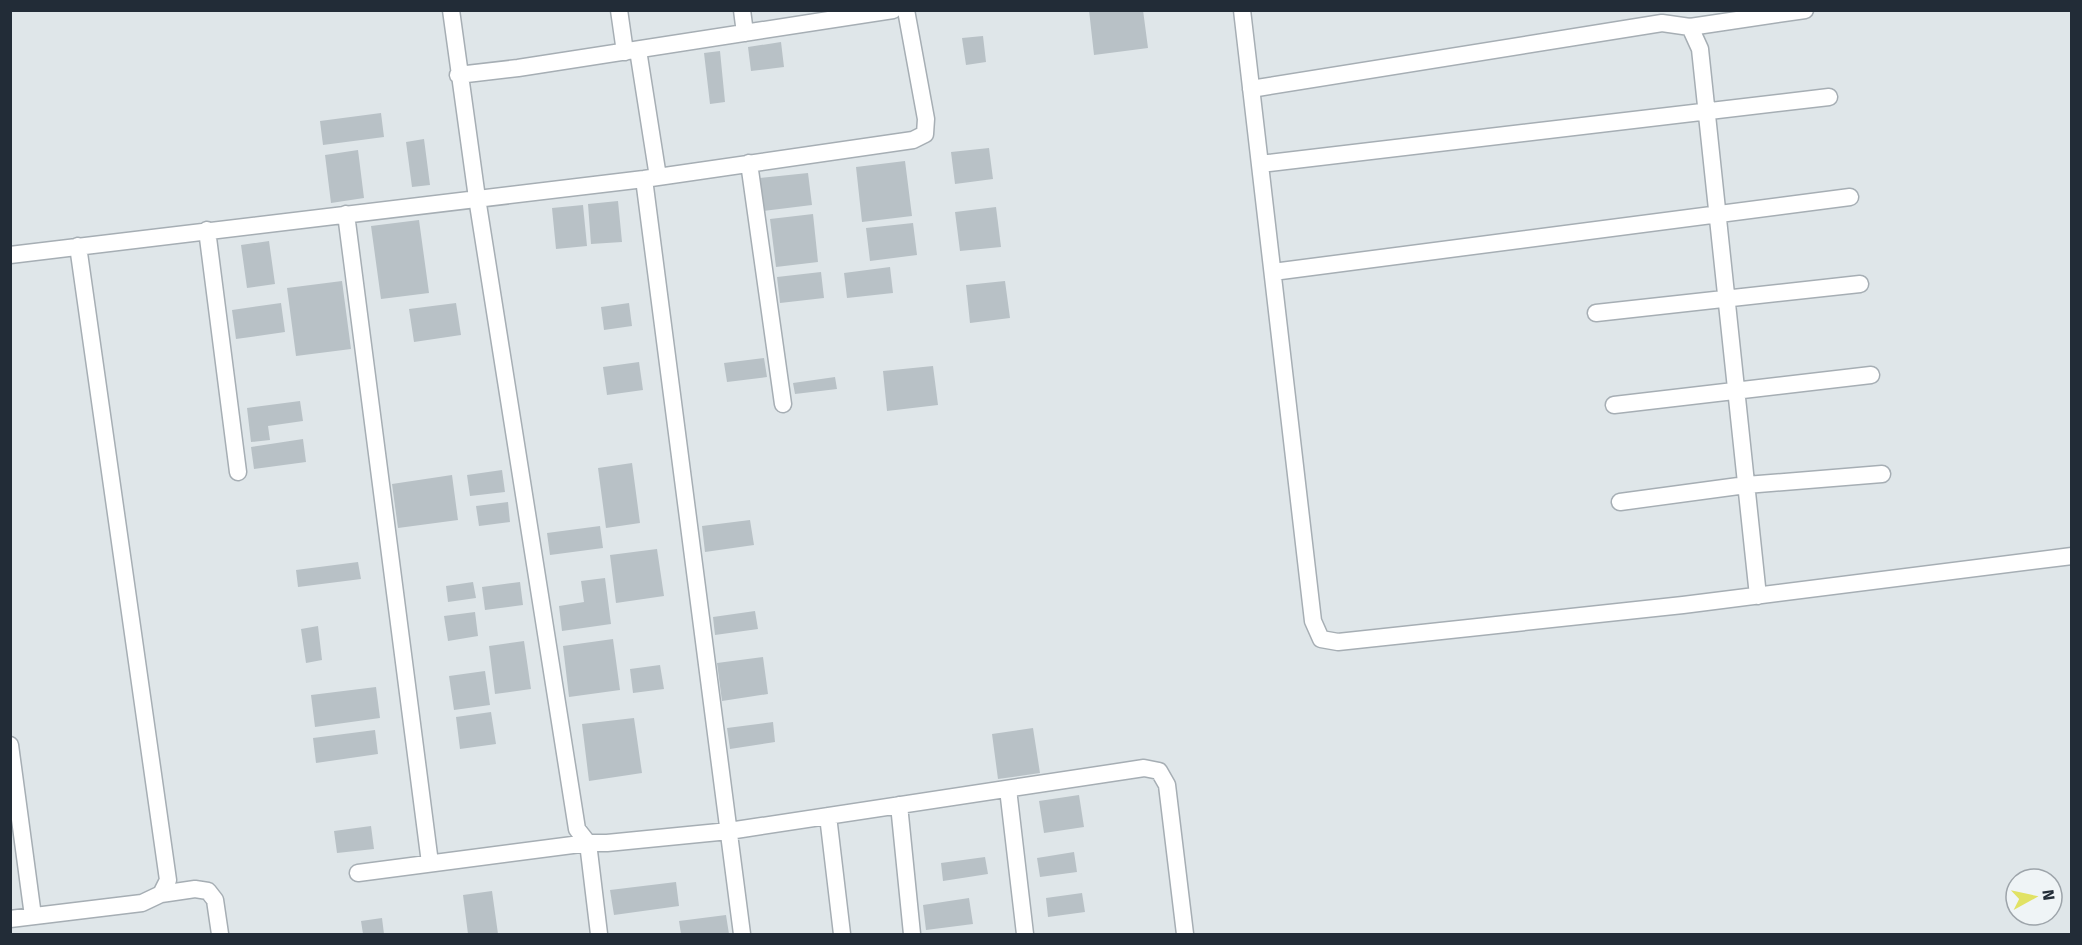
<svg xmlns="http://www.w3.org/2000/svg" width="2082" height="945" font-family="'Fira Sans',sans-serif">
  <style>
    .building { fill: #b8c1c6 }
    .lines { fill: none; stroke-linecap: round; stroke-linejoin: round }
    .minor-casing { stroke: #a6aeb4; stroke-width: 19 }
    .minor { stroke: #fff; stroke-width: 16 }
  </style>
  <rect width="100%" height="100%" fill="#dfe6e9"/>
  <path class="building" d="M1089 10H1143L1148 48 1094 55Z
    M983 36 986 62 966 65 962 38Z
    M781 42 784 67 751 71 748 47Z
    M720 51 725 102 710 104 704 53Z
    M381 113 384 137 323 145 320 121Z
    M424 139 430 185 412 187 406 142Z
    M989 148 993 179 955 184 951 152Z
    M358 150 364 198 331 203 325 155Z
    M905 161 912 216 862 222 856 167Z
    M808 173 812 205 763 211 760 178Z
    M618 201 622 242 591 244 588 204Z
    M583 205 587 246 556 249 552 208Z
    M996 207 1001 247 960 251 955 212Z
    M813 214 818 262 776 267 770 219Z
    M419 220 429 293 381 299 371 226Z
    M913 223 917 255 870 261 866 228Z
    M269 241 275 284 247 288 241 245Z
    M890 267 893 293 847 298 844 273Z
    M821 272 824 298 780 303 777 277Z
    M342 281 351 349 296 356 287 288Z
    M1005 281 1010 318 970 323 966 285Z
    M281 303 285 332 236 339 232 310Z
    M456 303 461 335 414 342 409 309Z
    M629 303 632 326 604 330 601 307Z
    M764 358 767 377 727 382 724 363Z
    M639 362 643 390 607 395 603 367Z
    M933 366 938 405 887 411 883 371Z
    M835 377 837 389 795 394 793 383Z
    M300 401 303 421 268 426 270 440 251 442 247 408Z
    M303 439 306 462 254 469 251 447Z
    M632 463 640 523 606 528 598 468Z
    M502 470 505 492 470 496 467 475Z
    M452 475 458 520 398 528 392 484Z
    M508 502 510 522 479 526 476 506Z
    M750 520 754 545 705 552 702 526Z
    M600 526 603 548 550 555 547 533Z
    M657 549 664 596 616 603 610 555Z
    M358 562 361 579 298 587 296 570Z
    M605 578 611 624 562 631 559 606 584 602 581 581Z
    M473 582 476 598 448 602 446 586Z
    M520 582 523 605 485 610 482 587Z
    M755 611 758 629 715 635 713 617Z
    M475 612 478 636 448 641 444 616Z
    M318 626 322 660 306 663 301 629Z
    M613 639 620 690 569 697 563 646Z
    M524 641 531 689 495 694 489 646Z
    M763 657 768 694 722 701 717 663Z
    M660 665 664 689 633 693 630 669Z
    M485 671 490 705 454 710 449 676Z
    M376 687 380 718 315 727 311 695Z
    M491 712 496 744 460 749 456 717Z
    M634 718 642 773 589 781 582 724Z
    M773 722 775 742 730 749 727 728Z
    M1033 728 1040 773 998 779 992 734Z
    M375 730 378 754 316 763 313 738Z
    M1079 795 1084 827 1044 833 1039 801Z
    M371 826 374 849 337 853 334 831Z
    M1074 852 1077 872 1040 877 1037 858Z
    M985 857 988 874 943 881 941 863Z
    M676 882 679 906 614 915 610 890Z
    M492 891 498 934H468L463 895Z
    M1082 893 1085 912 1048 917 1046 898Z
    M969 898 973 924 926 930 923 905Z
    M726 915 729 934H681L679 921Z
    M382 918 384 934H363L361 921Z"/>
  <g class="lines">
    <g class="minor-casing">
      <path id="minor" d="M451 10 477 198 577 829 588 843H607L729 831 1144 768 1159 771 1167 785 1185 934
        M619 10 625 52
        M742 10 745 33
        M1242 10 1313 621 1321 639 1338 642 1683 605 2072 556
        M1690 27 1805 10
        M638 50 658 177
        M458 75 518 68 893 10
        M1251 89 1662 23 1690 27 1700 49 1758 596
        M749 163 783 404
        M1260 164 1829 97
        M644 179 742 934
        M346 214 430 863
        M207 230 238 472
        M10 255 644 179 913 140 925 134 926 119 906 10
        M1273 272 1850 197
        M1596 313 1860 284
        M1614 405 1871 375
        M1620 502 1746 485 1882 474
        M10 745 33 916
        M1008 789 1025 934
        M899 805 912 934
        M828 816 842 934
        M358 873 588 843 599 934
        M161 894 195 889 208 891 215 900 220 934
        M10 919 142 903 161 894 168 880 78 246"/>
    </g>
    <use href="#minor" class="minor"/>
  </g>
  <rect width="2082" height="945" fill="none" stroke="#222c37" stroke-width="24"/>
  <g transform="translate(2034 897) rotate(82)"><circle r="28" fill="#eff4f6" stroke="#9da4aa" stroke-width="1.5"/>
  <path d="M0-4.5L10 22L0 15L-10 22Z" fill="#e1e264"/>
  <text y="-9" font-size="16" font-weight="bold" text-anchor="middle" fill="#222c37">N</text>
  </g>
</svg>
